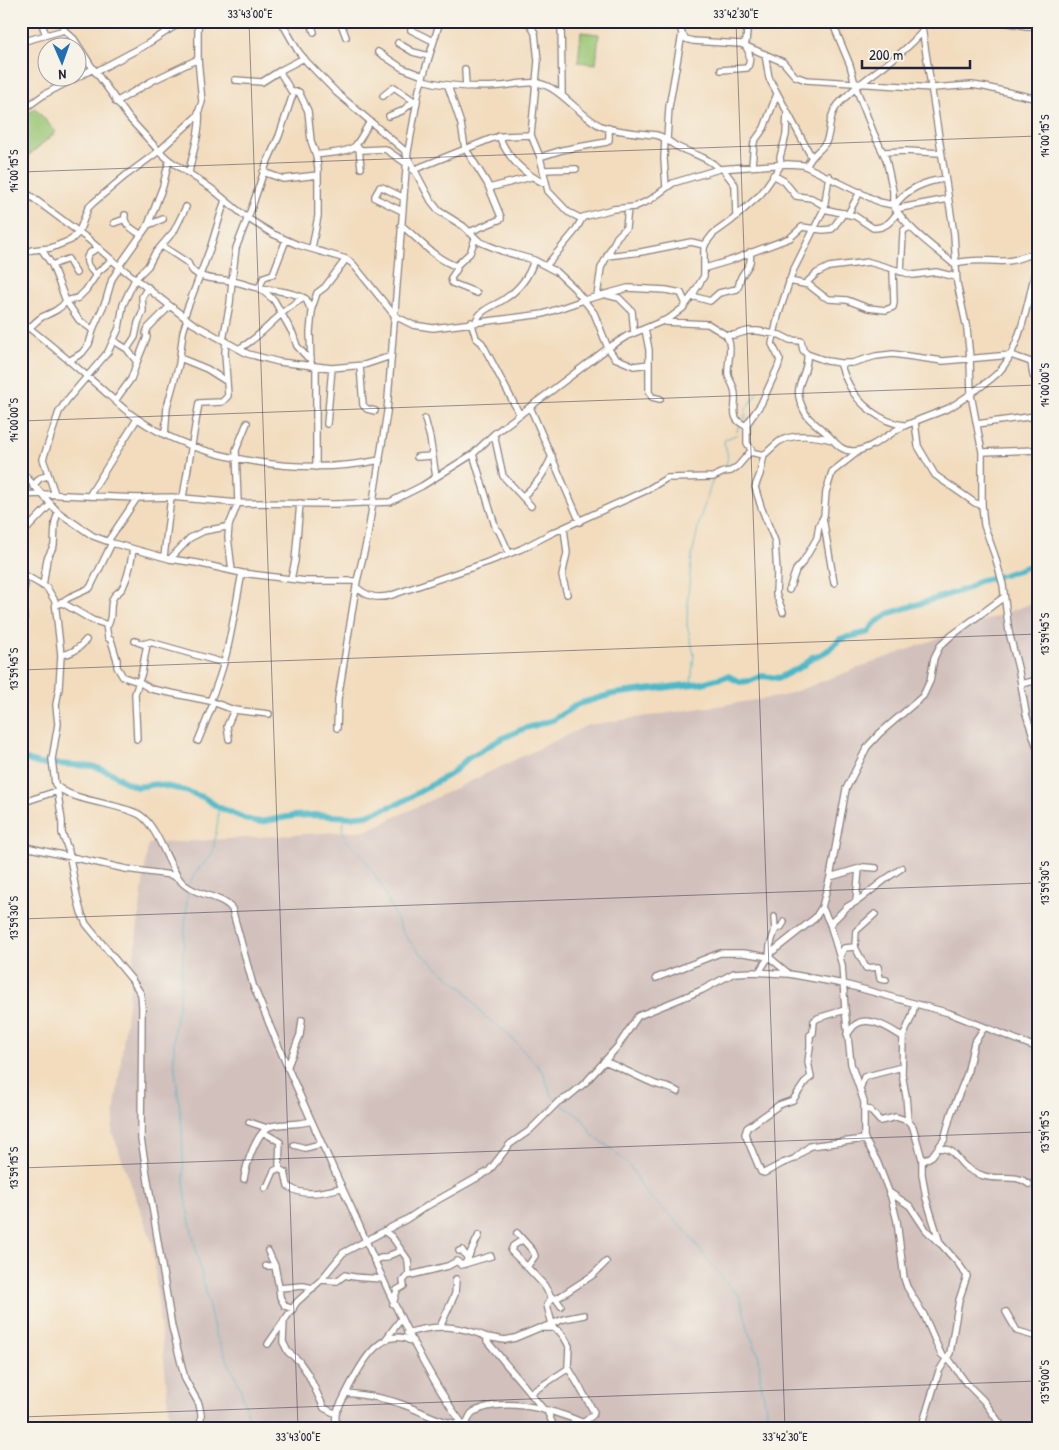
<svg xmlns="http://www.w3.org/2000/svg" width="1059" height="1450" font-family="'Patrick Hand',sans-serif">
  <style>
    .industrial { fill: #d1c0bc }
    .green { fill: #99c573; stroke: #5e7457 }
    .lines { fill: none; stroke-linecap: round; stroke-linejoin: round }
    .stream { stroke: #4cb8c8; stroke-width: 1 }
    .river { stroke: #4cb8c8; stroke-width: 6 }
    .minor-casing { stroke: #8a7f7c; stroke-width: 8 }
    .minor { stroke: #fff; stroke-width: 5.5 }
    .ticks { fill: none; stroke: #22223b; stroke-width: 1; stroke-opacity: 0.45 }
    .neatline { fill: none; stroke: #22223b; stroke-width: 2 }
    .ticks-label { font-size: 12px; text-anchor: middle; fill: #22223b }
  </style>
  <rect width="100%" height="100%" fill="#f7f3e8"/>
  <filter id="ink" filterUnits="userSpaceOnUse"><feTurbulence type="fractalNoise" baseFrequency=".02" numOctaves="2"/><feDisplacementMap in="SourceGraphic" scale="10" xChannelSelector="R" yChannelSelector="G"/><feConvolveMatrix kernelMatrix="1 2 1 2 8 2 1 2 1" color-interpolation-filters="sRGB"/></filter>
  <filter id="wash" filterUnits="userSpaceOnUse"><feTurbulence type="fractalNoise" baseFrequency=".0096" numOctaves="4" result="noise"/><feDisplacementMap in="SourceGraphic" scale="20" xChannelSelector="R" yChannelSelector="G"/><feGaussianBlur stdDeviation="1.12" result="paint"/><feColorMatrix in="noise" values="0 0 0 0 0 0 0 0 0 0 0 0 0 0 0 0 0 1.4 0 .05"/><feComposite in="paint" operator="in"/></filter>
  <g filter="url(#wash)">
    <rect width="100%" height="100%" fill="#f2dcbd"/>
    <path class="industrial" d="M1038 601V1429H171L152 1242 112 1132 148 844 368 830 588 725 783 696Z"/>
    <path class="green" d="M581 32 599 34 596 64 578 62Z
      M35 108 56 132 21 162V120Z"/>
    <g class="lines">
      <path class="stream" d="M744 423 746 409 757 393
        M720 471C731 461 728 455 724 443L725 439 736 435 738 427 740 425
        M691 684 694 654 687 625 688 595 692 555 700 519 713 479
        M345 817 342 829 348 842 363 857 379 881 403 933 418 951 465 990 483 1015 506 1032 543 1072 551 1094 556 1101
        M189 884 197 870 205 863 213 852 218 820V807
        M188 889 180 997 174 1029V1060L182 1127 184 1182 189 1218 215 1333 240 1387 252 1429
        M559 1103 582 1118 594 1137 612 1149 632 1169 644 1191 683 1228 732 1290 740 1296 749 1332 759 1357 760 1377 770 1429"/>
      <path class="river" d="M1004 575 1038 563
        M21 758 39 764H49
        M55 764 92 766 112 773 125 782 137 787 156 784 179 789 203 797 218 807 249 820 260 822 293 816 315 815 350 817 367 815 400 803 452 773 468 758 501 739 523 729 553 720 578 704 613 694 702 683 728 676 740 682 750 681 762 676 779 678 804 665 812 657 820 655 830 649 840 639 869 632 874 624 890 613 969 588 978 581 998 576"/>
    </g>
  </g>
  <g filter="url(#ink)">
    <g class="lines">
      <g class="minor-casing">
        <path id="minor" d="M45 21 43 27 46 35
          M281 21 298 51 307 62 337 93 404 150 431 201 439 211 463 226 480 242 502 251 534 260 557 272 574 288 594 313 608 348 615 358 634 366 649 364
          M310 21 314 32
          M340 21 346 37
          M523 21 531 25 532 28 535 33 538 61 531 135 540 157 548 191 568 212 582 219
          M561 21 562 94
          M679 21 682 34 686 39 693 41 741 44 746 42 748 21
          M835 21V29L850 65 855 84
          M921 21 954 234 957 283 967 329 970 358 971 395 982 452V505L984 525 995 556 1003 585 1009 632 1019 672 1026 714 1038 751
          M996 21 1027 26H1038
          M63 29 74 39 90 64 129 118 159 151 169 160 212 189 247 218 273 234 298 245 346 259 353 264 395 316 413 325 433 328 543 314 584 300 628 288 666 290 681 293 686 304
          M411 30 433 41
          M21 42 61 31 65 26 66 21
          M398 43 413 52 429 56
          M741 44 783 62 795 76 806 80 933 88 972 85 985 87 1038 99
          M378 52 402 68 423 76
          M765 54 769 78 811 156
          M465 69 466 87
          M721 70 747 68C751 62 750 52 746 47
          M95 72 144 46 183 21
          M235 80 262 82 281 70
          M422 80C448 87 474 88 501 86 512 85 524 82 535 83 557 83 579 116 601 126 616 132 640 133 656 135 665 137 669 142 676 146 691 154 707 156 719 169
          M448 86 461 124 465 148 487 183 501 217V219L469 232
          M856 88 874 134 886 159 893 191V205
          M293 92H299L308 111 311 141 316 155 318 168V216L312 248
          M383 96 394 87 414 101
          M116 102 152 81 198 59
          M21 111 45 94 93 69
          M389 116 402 111 414 101H417
          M499 136C508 159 524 174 546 184
          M665 138 664 159 666 187
          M667 139 669 107 682 34
          M354 147 363 150 385 149 407 164
          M359 148 361 168
          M884 152 906 151 940 153
          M316 155C326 153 348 153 355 146 361 139 365 129 370 122
          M540 157 562 150 607 142 609 140V128
          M752 166 754 142 764 128 777 94
          M807 166C811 154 820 152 826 142 831 132 828 119 835 109 839 102 846 97 851 92 874 71 902 56 922 32
          M723 169 735 185 736 217
          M413 170 493 138 504 136 531 135
          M544 170 576 169
          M263 172 283 179 318 175
          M189 173C192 153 201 132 199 112
          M773 175 784 181 796 196 811 198 825 206
          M489 188 531 177
          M21 189 88 239 119 266 192 323 248 354 279 362 332 368 364 365 391 356
          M894 207C904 190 925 181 945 179
          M824 209 855 216 873 228C885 228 891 222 897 213
          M895 209 948 199
          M402 211 375 198V196L380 187H382L404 198
          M848 214 860 192
          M125 215C123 226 134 229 141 235
          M114 223 125 219
          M148 225 163 219
          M401 225C419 239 433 258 456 266L470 253 475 239
          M286 240 273 274 264 277 259 288 274 300 293 334 297 346 307 357 311 359
          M162 246 188 263C194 281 217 278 231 281 239 282 246 285 254 287 271 290 291 291 306 299L312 312 310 332 311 366
          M21 254 32 250 51 248 71 240 79 232 88 208 93 203 125 176 159 151 197 116 202 102 198 59V28L199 21
          M607 256 641 252 691 242 704 245
          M956 263C977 258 988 262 1007 261 1018 261 1026 253 1038 255
          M52 265 68 259 76 273
          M119 266 148 225 163 186 169 160
          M456 266 457 269 451 278 452 283 477 293
          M546 266 575 231 583 217 613 209 634 207 650 200 673 183 719 169 788 164 803 165 879 202 893 205C908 230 934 247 956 266
          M705 268 729 261 790 238 802 227 823 230 832 229 844 213
          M901 272 903 233 904 230 910 227
          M96 275C84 264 82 254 99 248
          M789 281 809 285 823 296 829 299 847 300 868 308 886 310 893 307 894 303 893 270
          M805 284 817 273 829 267 869 262 913 275 936 272 956 277
          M607 295 619 298 632 311 634 333
          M597 296 601 268 617 237 626 228 628 208
          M692 296 710 301 719 293 737 289C740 285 739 281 741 277 747 266 752 266 750 252
          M312 308 317 293 325 287 346 259
          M184 317 211 246 225 200
          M476 321C481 309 492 307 503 300 519 290 529 277 534 260
          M21 322C50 343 76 367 103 390 113 399 123 409 135 417 198 462 305 476 380 460
          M471 322 476 338 482 343 520 415
          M665 322 708 324 726 335H734L748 331H758L780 335 790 340 801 341 803 350 807 354 827 361 840 363H852L876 356 893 354 943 361 1011 355 1031 362 1038 363
          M29 328C33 325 37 320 42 317 51 313 61 309 66 301L52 265 42 250
          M645 329 649 350V392L652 397 660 399
          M93 330 79 320 66 301 78 298 86 290 98 272 112 260
          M726 335C734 347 727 361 728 374 729 380 733 384 734 389 739 404 726 419 747 426
          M223 340 230 303 232 281 236 248 252 207 266 165 279 136 293 94 281 74V70L304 58
          M114 341 127 349 137 362 131 379 115 401
          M240 348C265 335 279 310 304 298
          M127 349 135 337 138 323 143 311 142 297 148 287
          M807 354C809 374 794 383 800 401 807 421 812 420 825 432 834 440 839 451 853 451 866 452 888 435 900 428 916 420 933 415 949 408 961 401 972 393 983 385 990 380 998 374 1003 367 1022 343 1030 290 1038 260
          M180 358 207 369 226 381
          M69 361 82 353 89 344 94 327 106 300 112 279 120 267
          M137 362 147 337 146 333 148 328 170 306
          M1031 362 1033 376 1038 378
          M840 363C843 371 845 378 849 385 858 404 882 423 904 425
          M360 366 363 405 367 409 375 411
          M530 407 580 522
          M425 419 430 438 436 477
          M915 422 918 446 935 475 975 503 982 505
          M327 424 332 368
          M977 424 1035 416 1038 409
          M494 434 503 476 531 506
          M165 435 167 407 179 364 183 332 187 319
          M752 451 747 443V424L761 404 778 367 780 360 772 344 778 316 793 271 824 209 829 176
          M982 452 1038 450
          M473 454 496 529 499 531 509 553
          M764 455 760 474 755 487 761 507 775 541 777 573 776 594 783 612
          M417 457 432 456
          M316 467V367
          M21 471 58 512 93 536 112 543 170 559 197 563 242 573 306 581H357
          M33 486 40 478 47 476
          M55 494 43 459 59 412 67 400 108 352 119 328 123 305 135 279 148 266 155 253 174 231 186 207
          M21 495 40 494 137 498 171 497 238 503 335 504 390 502 422 486 473 454 494 434 608 348 627 336 670 318 683 308 692 296 704 276V248L706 243 713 234 731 221 761 194 781 165 780 157 786 135 787 112
          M89 496 137 419
          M523 496C538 483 544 474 552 456
          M183 497 199 403 222 402 228 396 225 353 226 341
          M823 518 834 583
          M229 525 228 537 232 571
          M564 528 567 553 562 576 567 594
          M21 535 50 505
          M108 541 137 498
          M164 557 171 497
          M170 559 190 538 204 531 226 527 230 523 238 503 236 450 247 423
          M21 573 47 588 55 601 61 655 59 688 56 705 58 724 52 759 55 784C70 802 120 803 140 815 158 827 167 863 180 880 192 896 221 894 232 909L253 985 266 1016C292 1081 322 1143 351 1207 385 1283 416 1361 466 1429
          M291 579 295 561 300 503
          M43 586 47 559 54 545 55 522 58 512
          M356 587C367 596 375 599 389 596L488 562 521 549 552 533 647 490 667 478 713 477 724 472 731 471 738 466 750 452 764 455C770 450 774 445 780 441 795 433 817 436 833 440
          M789 590 796 570 803 562 817 538 819 525 824 516 826 492 832 472 860 450
          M61 602 92 620 108 625C113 617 109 606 113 598 115 593 121 592 123 587 129 575 131 562 133 549
          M59 604 68 598 90 588 112 543
          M24 618 22 599 25 584
          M106 625 108 638 111 640 117 660V667L123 677 139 682 151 689 210 701 234 710 269 714
          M135 641 143 644 150 642 224 663
          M61 655C72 654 79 649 86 640
          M1021 684 1038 680
          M210 701C229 661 233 617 242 573
          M337 728 338 699 357 581 367 540 387 412 407 157 419 90 440 21
          M137 739 135 694 142 672 147 644
          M229 739 227 726 234 710
          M198 741 213 704
          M57 787 62 821V833L69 852 77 897 81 912 86 924 132 980 141 994 142 1007 141 1139 172 1327 185 1379 199 1404 201 1414V1429
          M21 803 57 791
          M21 846 126 869 171 875 179 879
          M830 877 864 867 876 868
          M856 901 859 869
          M822 907 830 924 842 965 845 1009 851 1064 864 1102V1138L877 1161 891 1197 897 1221 904 1278 907 1287 924 1315 941 1354 951 1362 966 1383 983 1400 1004 1429
          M830 924 847 907 859 900 887 878 902 868
          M775 930 781 927 784 922
          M855 947 866 968 878 967 880 979 886 980
          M840 956 844 948 855 947 856 931 875 914
          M769 957 770 946 775 930 774 917
          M759 972 772 952 815 918 822 907 830 877 846 789 867 747 880 733 923 696 930 681 934 658 940 646 951 636 1004 597
          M656 978 720 953H743L769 957 788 973
          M915 1004 912 1016 903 1037 902 1074 906 1096 908 1121 913 1127 922 1159V1174L926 1198 940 1243 958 1263 967 1276 959 1300 950 1353 939 1371 921 1429
          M845 1010 818 1018 814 1021 813 1033 810 1035V1047L808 1062 811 1077 806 1081 793 1100 779 1105 768 1113 747 1128 745 1134 761 1172 764 1173 783 1163 794 1159 810 1146 865 1139
          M847 1034C850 1032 852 1027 855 1025 869 1014 892 1030 903 1037
          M604 1061C622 1068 638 1077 655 1084 663 1087 670 1087 678 1092
          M287 1068 300 1035 302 1020
          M860 1089 864 1077 902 1067
          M865 1109 870 1110 880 1121 896 1117 908 1121
          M249 1122 267 1128
          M263 1132 280 1142 279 1165 281 1170
          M294 1145 305 1148 321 1144
          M938 1148C956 1148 956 1160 966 1167 971 1171 978 1174 984 1176 1000 1181 1015 1173 1029 1184
          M922 1162 932 1156 944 1140 951 1114 967 1074 974 1043 984 1028
          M244 1179C246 1165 257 1129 272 1126 285 1123 298 1125 311 1121
          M265 1188 267 1187 274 1171 278 1169 285 1172 288 1186C303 1198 324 1192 341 1188
          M889 1192 910 1206 926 1230 939 1243
          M384 1231 392 1237 408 1260 409 1275
          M517 1233 533 1251 535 1256 527 1267 544 1285 551 1297 556 1299 593 1275 606 1262
          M522 1240 513 1246 511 1251 527 1267
          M268 1251 275 1266
          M459 1251 462 1250 468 1259
          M374 1261 381 1258H386L390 1255 401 1251
          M465 1264 479 1235
          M266 1266H275L279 1288 303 1286 313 1288
          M321 1280 337 1281 345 1275C357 1279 369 1277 382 1279
          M279 1288 280 1297 285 1306 293 1309
          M552 1297 547 1305 552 1324
          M556 1299 561 1306
          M393 1304 397 1290 404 1286 403 1281 407 1276 448 1266 457 1261 461 1265 491 1256
          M1006 1312 1017 1331 1038 1337
          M284 1320 283 1342 288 1352 299 1361 308 1374 324 1408 336 1414
          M440 1327 455 1294 456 1279
          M544 1327 564 1319 584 1315
          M407 1333C438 1324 458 1325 487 1337V1341L544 1410
          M487 1337 505 1340 515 1338 539 1328H553L559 1331 564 1337 569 1346 568 1367 594 1412 593 1415 583 1423
          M386 1339 401 1319
          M268 1344 297 1302 321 1280 343 1253 407 1219 427 1206 489 1171 510 1144 529 1131 558 1102 568 1097 586 1082 618 1046 638 1016 702 990 734 973 752 972 789 974 844 984 949 1013 1038 1048
          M346 1393C365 1395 386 1398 404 1405 424 1412 441 1424 463 1424
          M531 1393 569 1368
          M547 1411 555 1429
          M465 1427C467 1423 469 1416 472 1413 475 1410 480 1410 483 1408 517 1398 565 1413 596 1429
          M335 1429 336 1414 338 1409C351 1385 375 1321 411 1341"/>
      </g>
      <use href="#minor" class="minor"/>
    </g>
  </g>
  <path class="ticks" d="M249 21 298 1429M736 21 785 1429M21 172 1038 136M21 421 1038 385M21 670 1038 634M21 919 1038 883M21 1168 1038 1132M21 1417 1038 1381"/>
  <rect width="1059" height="1450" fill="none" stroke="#f7f3e8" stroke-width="55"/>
  <g transform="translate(62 62) rotate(178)"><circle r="24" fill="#f7f3e8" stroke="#a29fa3"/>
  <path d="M0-4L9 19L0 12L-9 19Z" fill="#1f6fb2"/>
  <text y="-8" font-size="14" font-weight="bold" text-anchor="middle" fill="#22223b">N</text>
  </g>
  <path d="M862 60v8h108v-8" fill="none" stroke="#22223b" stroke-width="2.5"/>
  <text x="869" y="60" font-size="15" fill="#22223b" stroke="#f7f3e8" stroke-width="4" paint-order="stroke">200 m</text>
  <rect x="28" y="28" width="1004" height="1394" class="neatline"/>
  <g class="ticks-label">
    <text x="250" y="18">33°43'00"E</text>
    <text x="736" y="18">33°42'30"E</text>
    <text transform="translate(1045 136) rotate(-90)" y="4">14°00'15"S</text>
    <text transform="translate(14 171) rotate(-90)" y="4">14°00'15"S</text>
    <text transform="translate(1045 385) rotate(-90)" y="4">14°00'00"S</text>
    <text transform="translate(14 420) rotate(-90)" y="4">14°00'00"S</text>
    <text transform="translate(1045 634) rotate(-90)" y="4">13°59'45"S</text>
    <text transform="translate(14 669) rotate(-90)" y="4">13°59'45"S</text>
    <text transform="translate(1045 883) rotate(-90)" y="4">13°59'30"S</text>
    <text transform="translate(14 918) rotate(-90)" y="4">13°59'30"S</text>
    <text transform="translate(1045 1132) rotate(-90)" y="4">13°59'15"S</text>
    <text transform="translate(14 1168) rotate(-90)" y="4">13°59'15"S</text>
    <text transform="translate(1045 1382) rotate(-90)" y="4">13°59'00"S</text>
    <text x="298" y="1441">33°43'00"E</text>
    <text x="785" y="1441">33°42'30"E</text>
  </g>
</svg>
